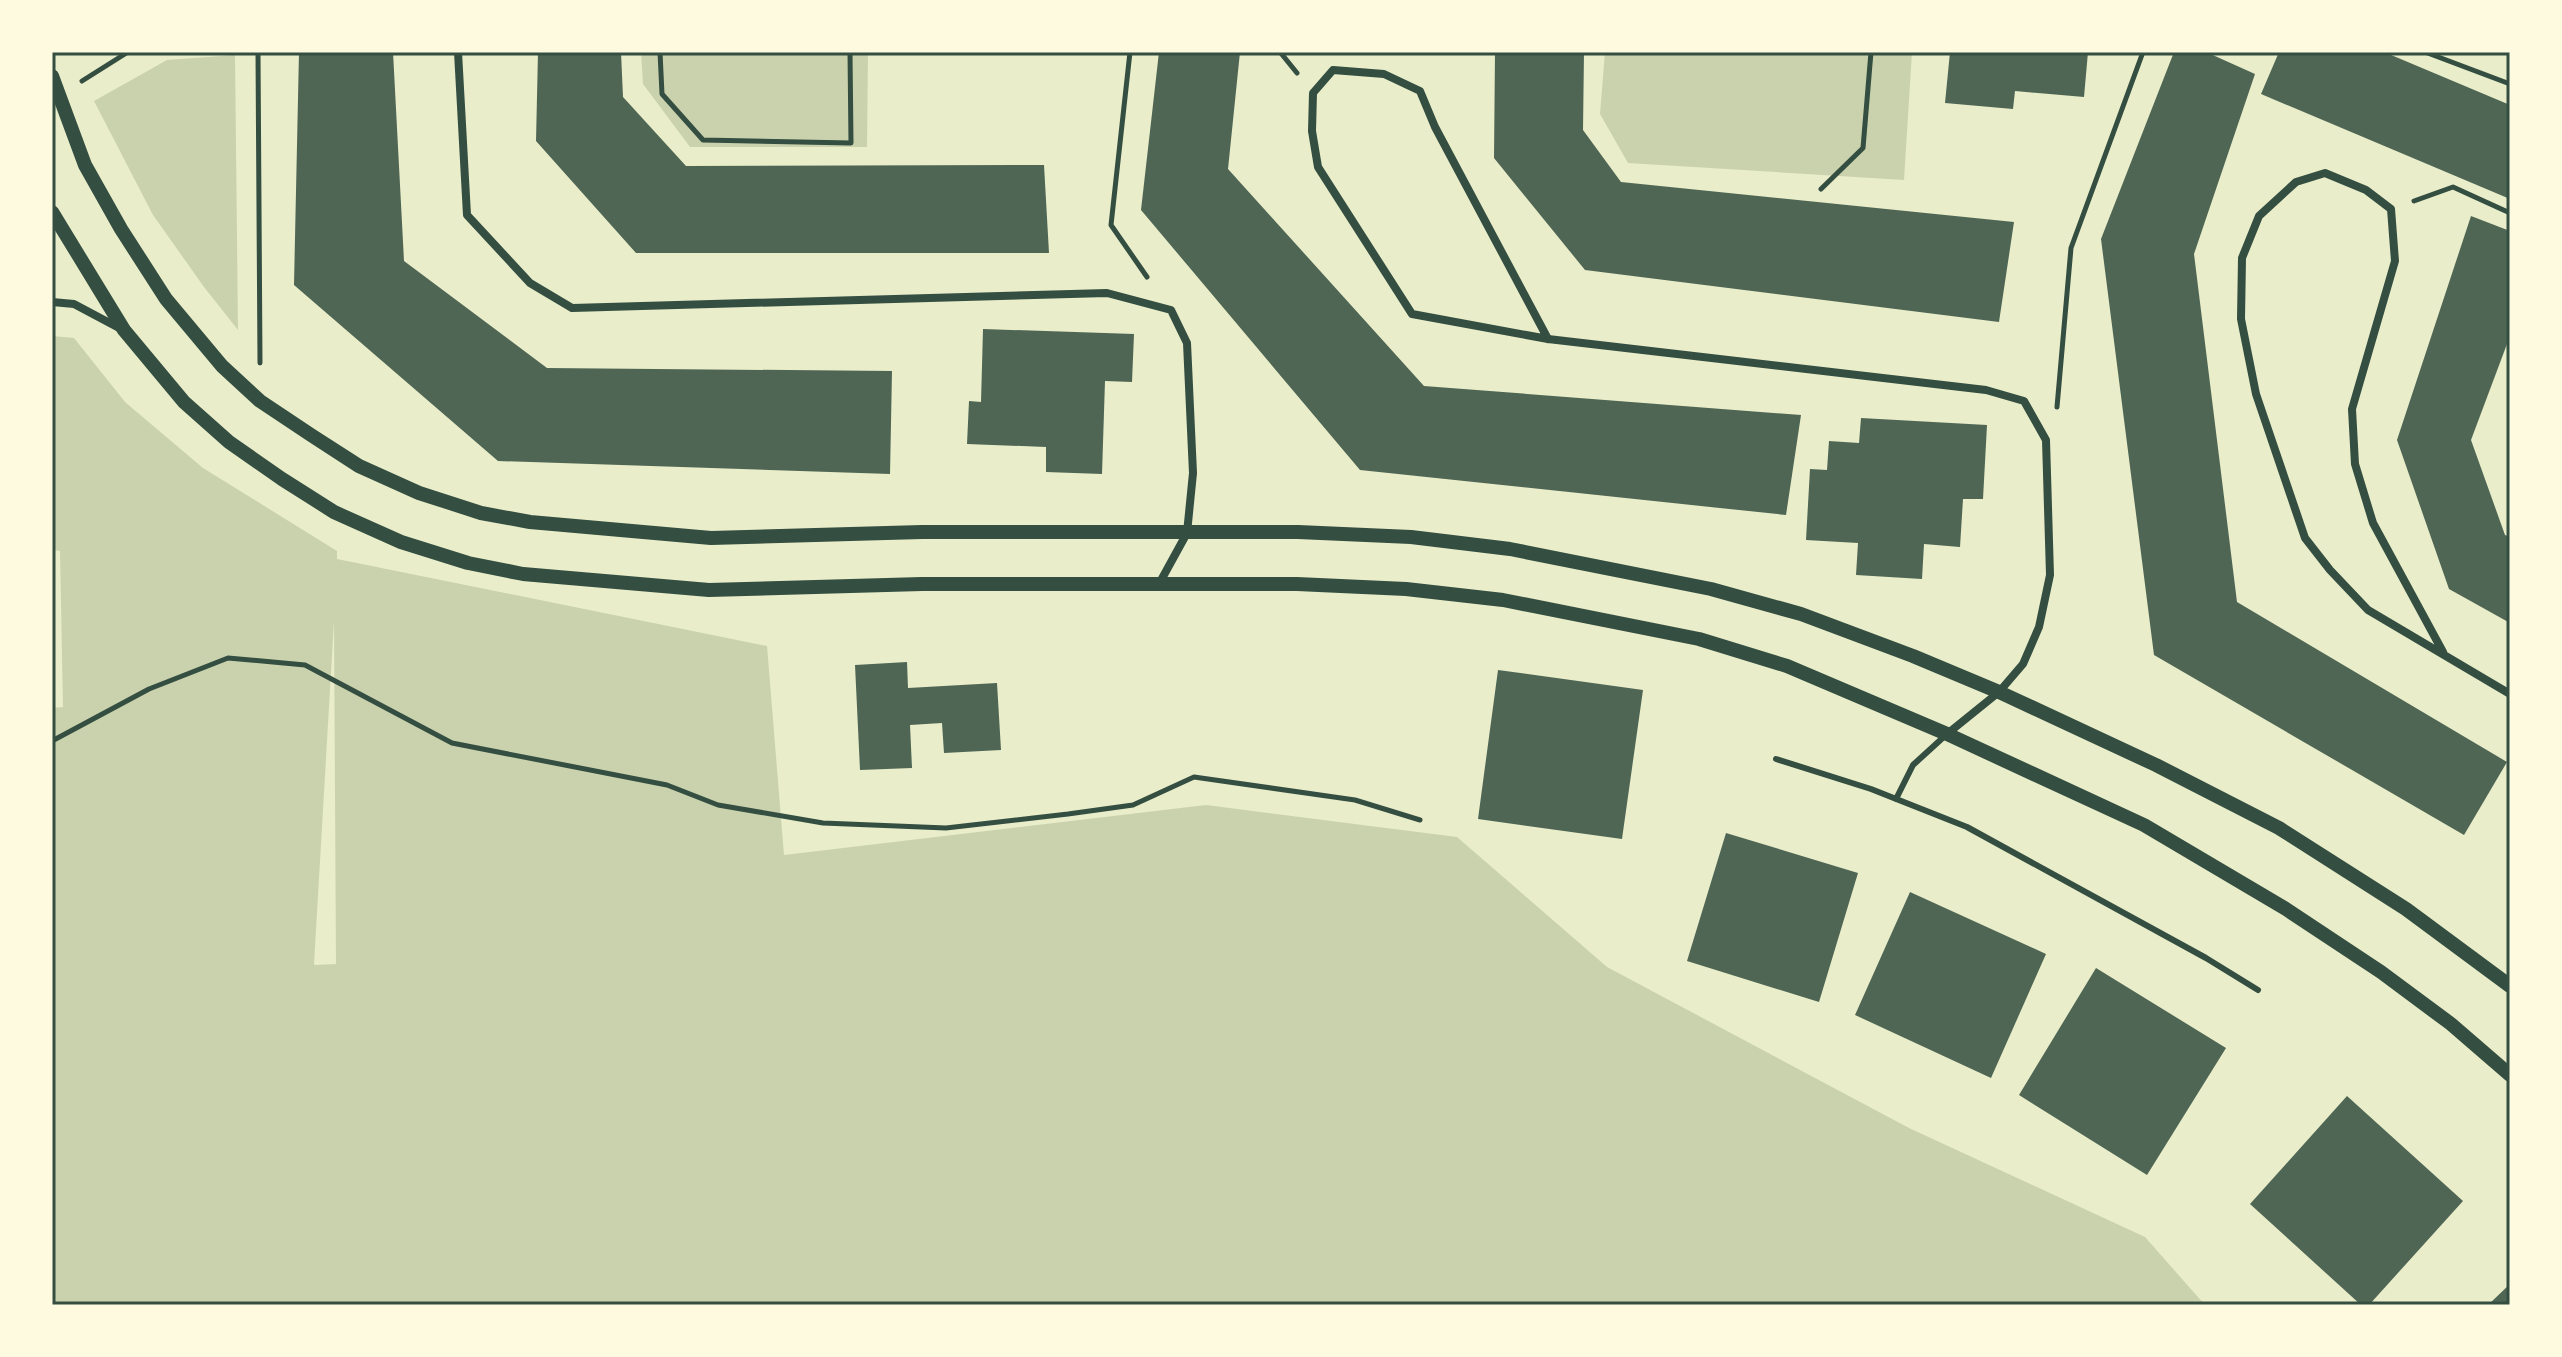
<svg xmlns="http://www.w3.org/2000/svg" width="2562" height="1357" font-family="'PT Sans Narrow',sans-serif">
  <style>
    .green { fill: #cad2ad; fill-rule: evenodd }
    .building { fill: #4f6655 }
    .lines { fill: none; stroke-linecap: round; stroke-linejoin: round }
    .path { stroke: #344e41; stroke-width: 5 }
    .service { stroke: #344e41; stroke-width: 6 }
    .minor { stroke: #344e41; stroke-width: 8 }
    .tertiary { stroke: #344e41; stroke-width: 14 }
    .neatline { fill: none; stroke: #344e41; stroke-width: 3 }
  </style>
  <rect width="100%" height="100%" fill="#e9edc9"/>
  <path class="green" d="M641 52H868L867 147H690L643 84Z
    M1605 52H1912L1904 180 1628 163 1600 114Z
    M235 55 238 330 204 287 153 215 94 101 167 60Z
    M52 336 74 338 125 402 203 468 337 551V559L767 646 784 855 1206 805 1457 837 1607 967 1909 1128 2145 1237 2205 1305H52V708L63 707 60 551 52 550ZM334 621 336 964 315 965 314 964Z"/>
  <path class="building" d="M299 52H393L404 261 547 368 892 371 890 474 498 461 294 285Z
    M538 52H621L623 97 686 166 1044 165 1049 253H636L536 141Z
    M1159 52H1240L1228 169 1424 386 1801 415 1786 515 1360 470 1141 210Z
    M1495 52H1584L1583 130 1621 182 2014 222 1999 322 1585 270 1494 158Z
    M1950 52H2088L2084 97 2015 91 2013 109 1945 103Z
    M2174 52H2206L2255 74 2194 254 2237 602 2507 762 2464 835 2154 655 2101 239Z
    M2279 52H2384L2510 105V199L2261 94Z
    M2471 216 2510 231V336L2471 440 2505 535 2510 537V623L2449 589 2397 440Z
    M983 329 1134 334 1132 382 1105 381 1102 474 1046 472V447L967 444 969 401 981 402Z
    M1861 418 1987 425 1983 499H1963L1960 547 1924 544 1922 579 1856 575 1858 543 1806 540 1810 469 1827 470 1829 441 1859 443Z
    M907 662 908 688 997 683 1001 750 944 753 942 723 910 725 912 768 860 770 855 665Z
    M1498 670 1643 690 1622 839 1478 819Z
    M1726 833 1858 873 1819 1002 1687 961Z
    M1910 892 2046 954 1991 1078 1855 1015Z
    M2096 968 2226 1048 2147 1175 2019 1095Z
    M2347 1096 2463 1201 2369 1305H2361L2250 1204Z
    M2510 1284V1305H2488Z"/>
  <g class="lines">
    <path class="path" d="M258 52 260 363
      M660 52 662 94 703 140 851 143 850 52
      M1130 52 1111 225 1147 277
      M1280 52 1297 73
      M2425 52 2510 84
      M82 81 128 52
      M1821 189 1863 148 1871 52
      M2414 201 2453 187 2510 213
      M2057 407 2071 248 2143 52
      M52 741 149 689 228 658 305 665 452 743 667 785 718 805 823 823 946 828 1068 814 1133 805 1194 777 1355 800 1420 820"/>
    <path class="service" d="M1776 759 1871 789 1967 827 2206 958 2258 990
      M1896 799 1913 765 1947 734"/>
    <path class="minor" d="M458 52 467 215 530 283 572 308 1107 293 1171 310 1187 343 1193 473 1187 533 1159 584
      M52 302 74 304 121 329
      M1548 339 1435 127 1420 91 1384 74 1333 70 1313 93 1312 131 1318 167 1412 314 1548 339 1986 390 2024 401 2046 440 2050 575 2039 627 2023 664 1999 692 1947 734
      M2443 652 2373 523 2355 464 2352 409 2395 261 2391 209 2366 190 2325 173 2296 182 2259 216 2242 258 2241 319 2256 394 2305 538 2330 570 2368 610 2510 694"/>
    <path class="tertiary" d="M52 76 85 165 121 229 166 299 222 366 260 401 311 435 359 466 419 493 481 513 530 522 711 538 922 532H1298L1411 537 1510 549 1711 589 1801 614 1913 656 1999 692 2156 765 2279 828 2406 909 2510 986
      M52 212 124 330 184 402 229 442 282 479 334 512 401 542 468 563 523 574 709 590 922 584H1297L1406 589 1503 600 1699 639 1787 666 1947 734 2144 825 2286 909 2381 972 2451 1024 2510 1075"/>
  </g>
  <rect width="2562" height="1357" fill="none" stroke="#fefae0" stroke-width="108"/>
  <rect x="54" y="54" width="2454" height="1249" class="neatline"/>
</svg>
